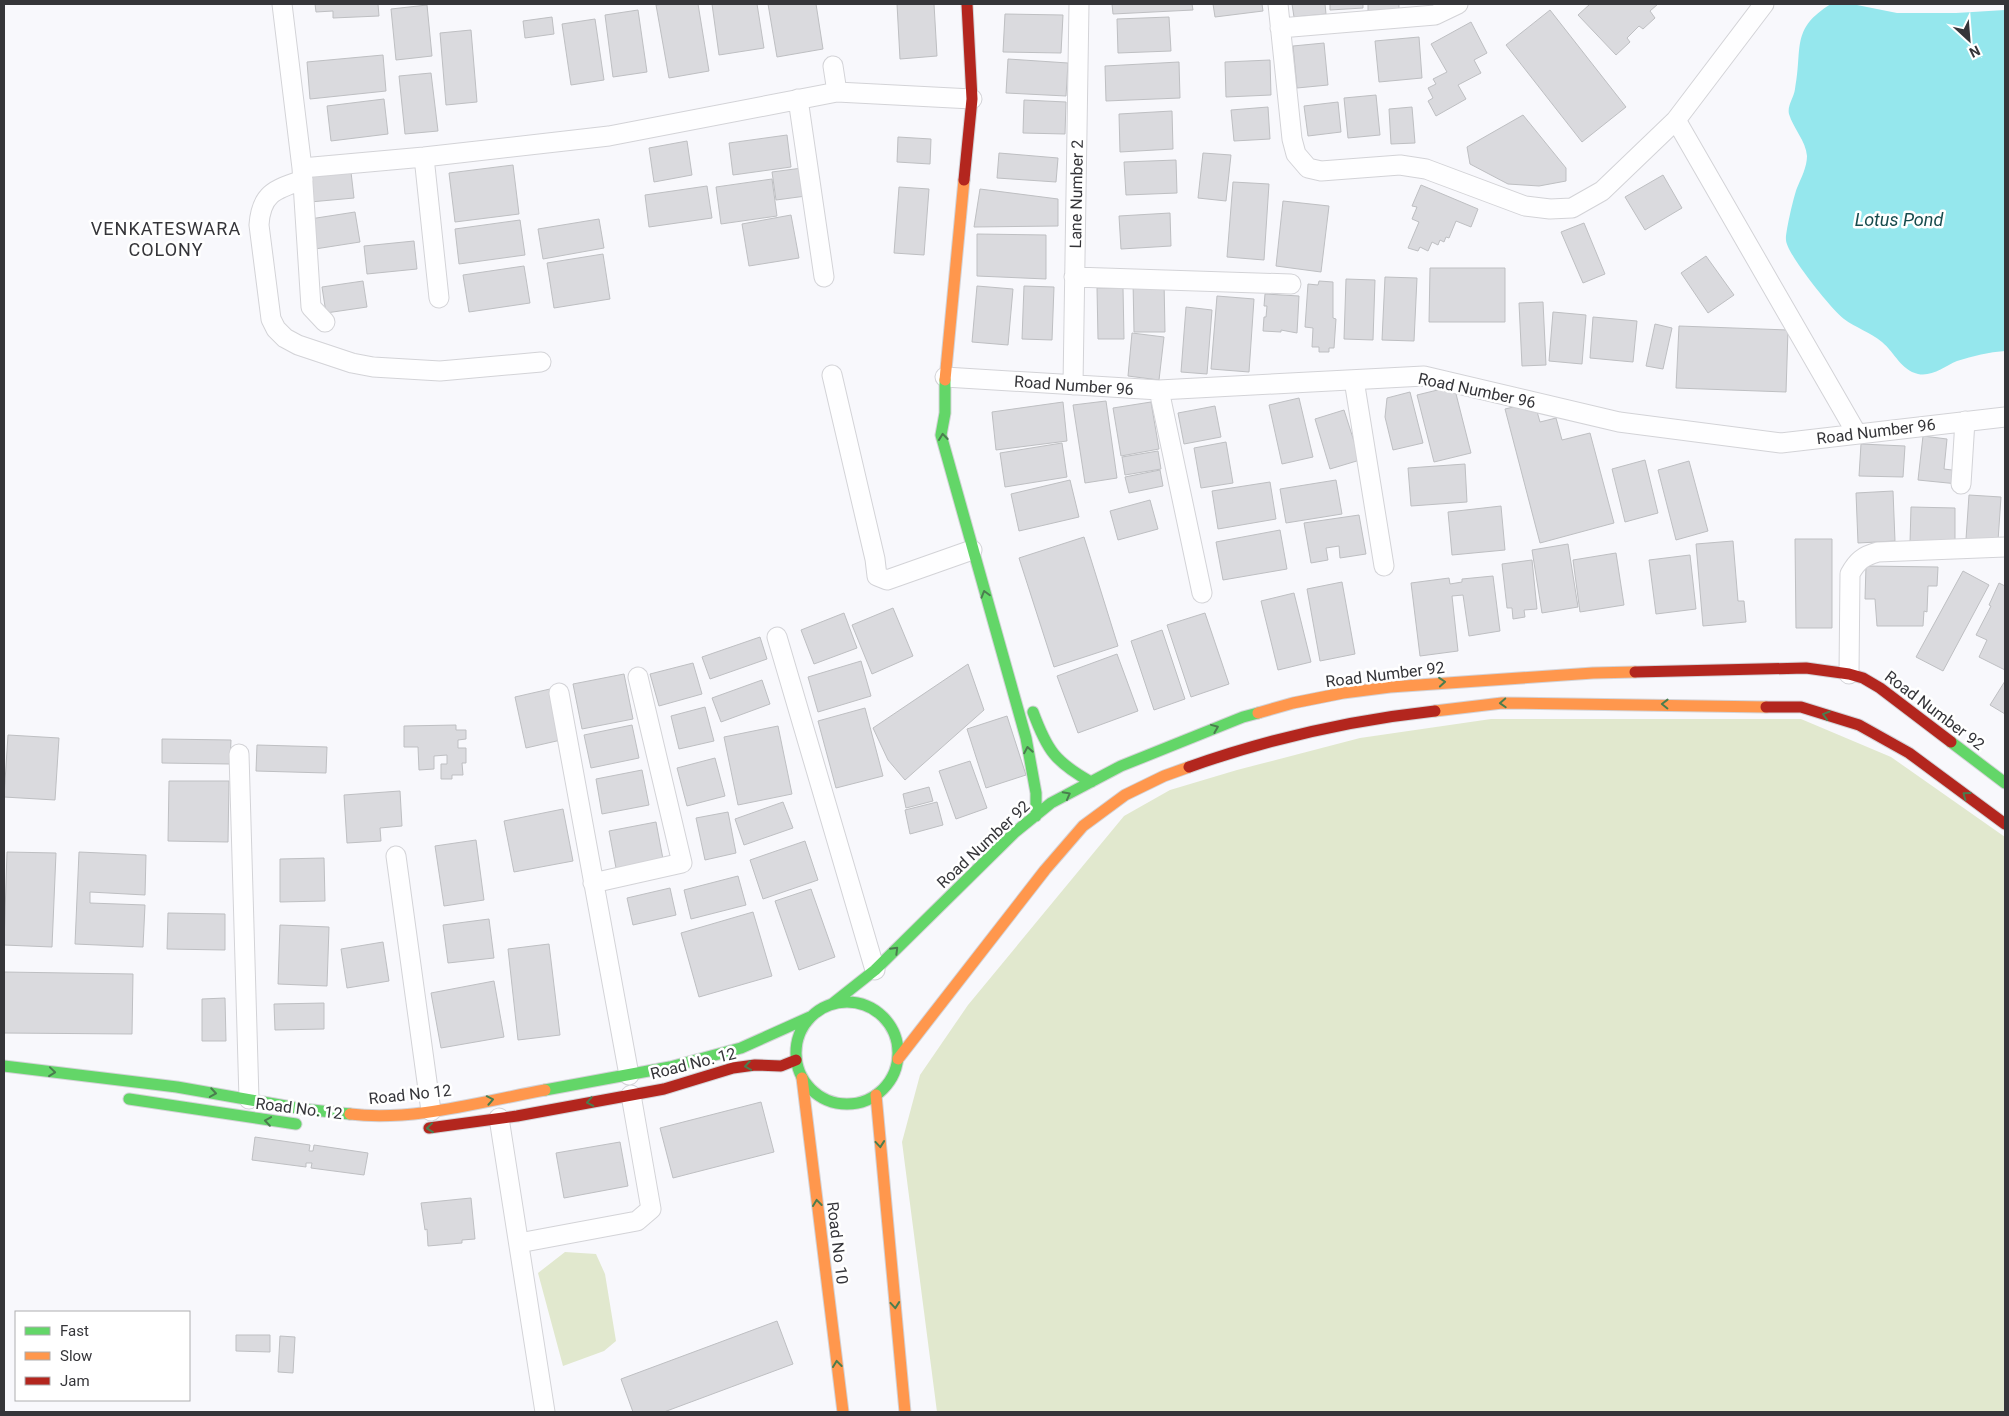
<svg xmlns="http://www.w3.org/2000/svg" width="2009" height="1416" font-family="Roboto,sans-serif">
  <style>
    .green { fill: #e1e8ce }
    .water { fill: #95e7ed }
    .building { fill: #dadade; stroke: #bebfc2 }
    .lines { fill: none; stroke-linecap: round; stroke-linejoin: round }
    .street-casing { stroke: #d3d3d7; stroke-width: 21 }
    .fast-casing { stroke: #d3d3d7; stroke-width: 13 }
    .slow-casing { stroke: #d3d3d7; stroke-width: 13 }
    .jam-casing { stroke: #d3d3d7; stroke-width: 13 }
    .street { stroke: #fefeff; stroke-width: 19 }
    .fast { stroke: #63d668; stroke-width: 11 }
    .slow { stroke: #ff974d; stroke-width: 11 }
    .jam { stroke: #b3261e; stroke-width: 11 }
    .oneway { stroke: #4a7d4e }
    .labels { text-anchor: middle; stroke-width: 5; stroke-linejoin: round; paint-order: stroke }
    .street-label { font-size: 16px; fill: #353539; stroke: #fff }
    .water-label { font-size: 18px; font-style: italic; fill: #174c4e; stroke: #fff }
    .neighbourhood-label { font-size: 18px; letter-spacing: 1px; fill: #353539; stroke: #fff }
  </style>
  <rect width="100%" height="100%" fill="#f8f8fc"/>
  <path class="green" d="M1491 719H1801L1891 757 2005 837V1412H937L902 1142 920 1075 968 1005 1124 816 1170 790 1237 770 1360 738Z
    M565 1252 596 1254 605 1274 616 1341 604 1351 563 1366 538 1273Z"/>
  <path class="water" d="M1831 4H1852L1897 13H1956L2005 10V351C1989 352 1973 356 1957 361 1945 366 1932 377 1918 374 1901 370 1895 353 1882 342 1870 332 1856 328 1844 319 1832 310 1786 253 1786 240 1785 234 1794 195 1797 188 1801 178 1807 167 1807 156 1806 141 1793 128 1789 114 1787 106 1794 97 1795 89 1803 48 1790 29 1831 4Z"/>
  <path class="building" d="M315 4H378L379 16 333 18V11L316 12Z
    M664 4H698L709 71 669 78 656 5Z
    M712 4H757L764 48 719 55Z
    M768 4H816L823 49 777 57Z
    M897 4H934L937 56 900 59Z
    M1112 4H1192L1193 10 1113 14Z
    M1213 4H1262L1263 11 1215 17Z
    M1292 4H1325L1326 14 1294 17Z
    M1330 4H1363V8L1330 10Z
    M1368 4H1399V9L1368 11Z
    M1590 4H1658L1650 11 1655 18 1643 29 1639 26 1627 38 1630 42 1616 55 1578 15Z
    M427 5 432 56 396 60 391 9Z
    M638 10 647 72 613 77 605 15Z
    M1550 10 1626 107 1582 142 1506 45Z
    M1005 14 1063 15 1061 53 1003 52Z
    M552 17 554 34 525 38 523 21Z
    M1169 17 1171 51 1118 53 1117 19Z
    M595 19 604 80 571 85 562 24Z
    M1471 22 1487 53 1474 60 1481 73 1458 85 1466 99 1436 116 1428 101 1433 98 1428 88 1436 84 1433 79 1447 72 1431 44Z
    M471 30 477 102 446 105 440 33Z
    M1419 37 1422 78 1379 82 1375 41Z
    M1324 43 1328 85 1297 88 1293 46Z
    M383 55 386 91 310 99 307 62Z
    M1008 59 1068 63 1066 96 1006 93Z
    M1270 60 1271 95 1226 97 1225 62Z
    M1179 62 1180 98 1106 101 1105 66Z
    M431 73 438 131 405 134 399 76Z
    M1376 95 1380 135 1348 138 1344 98Z
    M384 99 388 134 331 141 327 106Z
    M1024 100 1066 102 1065 134 1023 133Z
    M1338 102 1341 132 1308 136 1304 106Z
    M1268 107 1270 139 1234 141 1231 110Z
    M1412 107 1415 143 1391 144 1389 109Z
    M1172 111 1173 149 1120 152 1119 114Z
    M1523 115 1566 168V181L1539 186 1508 184 1470 164 1467 147Z
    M787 135 791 167 733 175 729 143Z
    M898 137 931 139 930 164 897 162Z
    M687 141 692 175 654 182 649 148Z
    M999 153 1058 158 1056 182 997 178Z
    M1203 153 1231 155 1226 201 1198 198Z
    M1176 160 1177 193 1126 195 1124 162Z
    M513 165 519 214 455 222 449 173Z
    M802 168 806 196 776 200 772 172Z
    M351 172 354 198 310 202 307 177Z
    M1663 175 1682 208 1645 230 1625 197Z
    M772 179 777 216 721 224 716 187Z
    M1233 182 1269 184 1264 260 1227 257Z
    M1421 185 1478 209 1471 227 1456 221 1449 238 1446 237 1444 242 1440 240 1438 245 1432 242 1428 251 1420 247 1418 251 1408 248 1419 222 1412 219 1417 207 1412 206Z
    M707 186 712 218 649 227 645 195Z
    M899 187 929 189 924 255 894 253Z
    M980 189 1058 199V226L974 227Z
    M1283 201 1329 206 1321 272 1276 266Z
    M355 212 360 242 315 249 310 219Z
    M1170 213 1171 246 1121 249 1119 216Z
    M791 215 799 258 749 266 742 224Z
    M599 219 604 248 543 259 538 229Z
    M520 220 525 255 459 264 455 229Z
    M1584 223 1605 274 1583 283 1561 232Z
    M977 234 1046 235V279L977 276Z
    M414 241 417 269 367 274 364 246Z
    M603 254 610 299 554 308 547 263Z
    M1706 256 1734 295 1708 313 1681 273Z
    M524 266 530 303 469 312 463 275Z
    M1430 268H1505V322H1429Z
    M1385 277 1417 278 1414 341 1382 340Z
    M1346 279 1375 280 1373 340 1344 339Z
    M363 281 367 307 326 313 322 287Z
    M1133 281H1164L1165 332H1134Z
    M1319 281 1333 282V318L1336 319 1334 348H1329V352H1319V347H1312L1313 328 1305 327 1308 284 1318 285Z
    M977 286 1013 289 1008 345 972 342Z
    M1024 286 1054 287 1052 340 1022 339Z
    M1097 288H1123L1124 339H1098Z
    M1265 294 1299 296 1297 333 1281 330V332L1263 331 1264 317H1266L1267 306H1264Z
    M1217 296 1254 299 1249 372 1211 369Z
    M1543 302 1546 365 1522 366 1519 303Z
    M1186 307 1212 310 1207 374 1181 372Z
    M1553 312 1586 315 1582 364 1549 361Z
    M1593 317 1637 321 1633 362 1590 358Z
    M1655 324 1672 328 1663 369 1646 366Z
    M1679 326 1788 330 1786 392 1676 388Z
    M1132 333 1164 337 1159 380 1128 376Z
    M1454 386 1471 453 1434 462 1417 395Z
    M1410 392 1423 443 1393 450 1385 417 1387 398Z
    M1299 398 1313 457 1282 464 1269 405Z
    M1106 401 1117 478 1085 483 1073 405Z
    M1063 402 1067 441 996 450 992 412Z
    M1151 402 1159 449 1121 456 1113 408Z
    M1526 404 1536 408 1540 422 1556 418 1562 440 1590 433 1614 523 1540 543 1505 409Z
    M1215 406 1221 437 1184 444 1178 413Z
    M1344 410 1360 460 1330 469 1315 419Z
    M1923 436 1947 439 1944 469 1960 471 1958 484 1918 480Z
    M1226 442 1233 483 1201 488 1194 448Z
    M1062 443 1067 477 1005 487 1000 453Z
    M1861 444 1905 446 1903 477 1859 476Z
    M1158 451 1161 469 1125 475 1122 457Z
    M1645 460 1658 513 1625 522 1612 469Z
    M1689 461 1708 531 1676 540 1658 470Z
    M1465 464 1467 502 1411 506 1408 468Z
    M1160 470 1163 486 1129 493 1125 477Z
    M1070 480 1079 517 1019 531 1011 494Z
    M1336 480 1342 514 1286 523 1280 489Z
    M1270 482 1276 519 1218 529 1212 491Z
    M1893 491 1895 541 1858 543 1856 493Z
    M1969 495 2001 497 1998 541 1966 539Z
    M1150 500 1158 529 1118 540 1110 511Z
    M1501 506 1505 550 1452 555 1448 512Z
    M1911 507 1955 508V543H1910Z
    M1359 515 1366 554 1340 558 1339 546 1326 548 1328 560 1311 563 1304 523Z
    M1280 530 1287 569 1223 580 1216 542Z
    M1084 537 1118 646 1054 667 1019 558Z
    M1795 539H1832V628H1796Z
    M1733 541 1738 601H1744L1746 622 1703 626 1696 544Z
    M1568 544 1578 607 1542 613 1532 550Z
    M1616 553 1624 605 1580 612 1573 560Z
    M1690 555 1696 609 1656 614 1649 560Z
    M1532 560 1537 609 1524 610 1525 617 1513 619 1512 608H1507L1502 564Z
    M1866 566 1938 567 1937 586H1928L1927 612 1924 611 1923 626H1877L1875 599H1865Z
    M1963 571 1989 585 1943 671 1916 657Z
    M1493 576 1500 631 1469 636 1463 595 1452 596 1458 651 1420 656 1411 583 1449 578 1450 584 1462 582V579Z
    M1342 582 1355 654 1320 661 1307 589Z
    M1999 583 2005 586V670L1979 657 1987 640 1976 635 1991 606 1989 605Z
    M1294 593 1311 662 1278 670 1261 601Z
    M893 608 913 656 872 674 852 625Z
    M844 613 857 648 814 664 801 630Z
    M1205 613 1229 684 1191 697 1167 625Z
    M1162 630 1185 699 1154 710 1131 641Z
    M760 637 767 659 710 679 702 657Z
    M1117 654 1138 711 1078 733 1057 676Z
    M861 661 871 696 818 712 808 677Z
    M693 663 702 694 659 706 650 674Z
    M968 664 984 710 905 780 888 760 873 728Z
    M624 674 633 719 582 729 573 684Z
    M762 680 770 704 721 722 712 698Z
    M2005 681V714L1990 705Z
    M550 689 561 740 526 748 515 697Z
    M705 707 714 741 679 749 671 716Z
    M865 708 883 776 836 788 818 721Z
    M1007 716 1026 775 986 788 967 729Z
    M456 725V730H466V739L458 740V748H466V763H462L463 775H452V779H441V764H447V755L434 756V769L419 770 418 747H404V726Z
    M632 725 639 758 591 768 584 735Z
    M778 726 792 794 738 805 724 737Z
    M8 735 59 738 55 800 4 797Z
    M162 739 231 740 230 764 162 763Z
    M257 745 327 747 326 773 256 771Z
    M715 758 725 796 687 806 677 768Z
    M970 761 987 808 956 819 939 771Z
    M642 770 649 805 602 814 596 779Z
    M169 781H229L228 842 168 841Z
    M929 787 933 801 906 808 903 794Z
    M400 791 402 826 380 828 381 841 347 843 344 795Z
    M783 802 793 828 744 845 735 819Z
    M937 802 943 825 910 834 905 810Z
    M563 809 573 861 514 872 504 821Z
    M728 812 736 853 705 860 696 818Z
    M656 822 663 859 616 868 609 831Z
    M476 840 484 900 444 906 435 846Z
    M805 841 818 880 763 899 750 860Z
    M7 852 56 853 52 947 4 945Z
    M79 852 146 855 145 895 90 892V903L145 905 143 947 75 944Z
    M324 858 325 901 280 902V859Z
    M738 876 746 905 691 919 684 890Z
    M670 888 676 915 633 925 627 898Z
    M811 889 835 957 799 970 775 901Z
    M753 912 772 976 699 997 681 933Z
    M168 913 225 914V950L167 949Z
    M489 919 494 958 448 963 443 925Z
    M280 925 329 927 327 986 278 984Z
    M383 942 389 981 347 988 341 949Z
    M549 944 560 1035 518 1040 508 949Z
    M4 972 133 974 132 1034 4 1033Z
    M494 981 504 1037 441 1048 431 993Z
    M225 998 226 1041H202V999Z
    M324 1003V1029L275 1030 274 1004Z
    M761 1102 774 1152 673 1178 660 1128Z
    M255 1137 310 1145 309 1151H313L314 1145 368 1153 364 1175 311 1168 312 1163H306V1167L252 1160Z
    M620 1142 628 1186 564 1198 556 1153Z
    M471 1198 475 1239 462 1240V1243L428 1246 427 1229 425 1230 421 1203Z
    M777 1321 793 1364 664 1412H633L621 1379Z
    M236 1335H270V1352L236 1351Z
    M280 1336 295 1337 293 1373 278 1372Z"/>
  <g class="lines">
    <g class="street-casing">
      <path id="street" d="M282 4 302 168 311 307 325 322
        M1278 4 1292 139 1296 154 1308 168 1321 171 1400 165 1426 169 1525 206 1550 209 1572 208 1602 191 1676 120 1764 4
        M1280 28 1435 15 1458 4
        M833 66 837 92
        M798 99 824 277
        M1676 120 1857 434
        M424 157 439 298
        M302 168 424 157 609 136 837 92 972 99
        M303 180C276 189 261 193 259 225L271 319 276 329 285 338 298 345 352 363 373 367 440 371 541 362
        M1074 277 1291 284
        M832 375 875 559 877 576 887 580 972 550
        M945 377 1159 390 1424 376 1619 422 1781 443 2005 417
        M1354 380 1384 566
        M1073 385 1079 4
        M1159 390 1202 593
        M1961 484 1965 421
        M777 637 875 970
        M1849 674 1850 574C1857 561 1863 556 1878 552L2005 547
        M559 693 629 1075
        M239 754 249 1099
        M396 856 431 1111
        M593 883 682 863 638 677
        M499 1118 545 1412
        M519 1243 637 1221 651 1209 631 1095"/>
    </g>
    <g class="fast-casing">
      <path id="fast" d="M945 380V413L941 435 1026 738 1036 793V816
        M1033 712C1047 750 1055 762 1091 782
        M1951 742 2005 783
        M796 1053a51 51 0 1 1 102 0a51 51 0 1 1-102 0Z
        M832 1004 875 970 1014 833 1051 803 1121 766 1243 717 1258 713
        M4 1066 177 1087 303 1109 350 1114
        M545 1090 670 1067 741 1048 810 1017
        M129 1099 296 1124"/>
    </g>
    <g class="slow-casing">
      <path id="slow" d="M945 380 964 180
        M1435 711 1502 703 1766 707
        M1258 713 1293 703 1343 693 1390 687 1593 673 1635 672
        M898 1059 1045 870 1083 826 1125 795 1164 776 1189 767
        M802 1078 843 1412
        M876 1095 905 1412
        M350 1114C413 1122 484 1101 545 1090"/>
    </g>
    <g class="jam-casing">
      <path id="jam" d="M964 180 972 99 967 4
        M1635 672 1806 668 1849 674 1863 678 1880 688 1951 742
        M1766 707H1801L1859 725 1909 753 2005 824
        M1189 767C1268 739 1352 720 1435 711
        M429 1128 517 1116 664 1089 733 1068 755 1065 781 1066 796 1060"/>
    </g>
    <use href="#street" class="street"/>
    <use href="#fast" class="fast"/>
    <use href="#slow" class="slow"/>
    <use href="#jam" class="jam"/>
  </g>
  <defs><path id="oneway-chevron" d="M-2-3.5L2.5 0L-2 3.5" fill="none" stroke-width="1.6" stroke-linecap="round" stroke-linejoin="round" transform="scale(1.25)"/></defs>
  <g class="oneway">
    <use href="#oneway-chevron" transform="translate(943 437) rotate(-96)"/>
    <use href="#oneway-chevron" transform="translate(985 594) rotate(-106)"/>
    <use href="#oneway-chevron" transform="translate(1442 682) rotate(-5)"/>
    <use href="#oneway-chevron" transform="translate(1503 703) rotate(177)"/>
    <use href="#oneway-chevron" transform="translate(1665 704) rotate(-179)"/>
    <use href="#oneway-chevron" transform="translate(1826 715) rotate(-163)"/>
    <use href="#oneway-chevron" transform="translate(1215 728) rotate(-22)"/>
    <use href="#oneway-chevron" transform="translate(1028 750) rotate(-100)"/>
    <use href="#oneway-chevron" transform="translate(1067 795) rotate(-28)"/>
    <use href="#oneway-chevron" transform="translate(1966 795) rotate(-144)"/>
    <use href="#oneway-chevron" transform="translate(895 950) rotate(-45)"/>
    <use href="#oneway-chevron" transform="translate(748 1066) rotate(172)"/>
    <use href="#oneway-chevron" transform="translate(52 1072) rotate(6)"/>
    <use href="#oneway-chevron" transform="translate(213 1093) rotate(9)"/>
    <use href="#oneway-chevron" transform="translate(490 1100) rotate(-11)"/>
    <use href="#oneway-chevron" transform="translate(590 1102) rotate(169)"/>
    <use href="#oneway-chevron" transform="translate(268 1121) rotate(-172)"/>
    <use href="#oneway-chevron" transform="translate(430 1128) rotate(174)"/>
    <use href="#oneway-chevron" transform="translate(880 1144) rotate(85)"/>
    <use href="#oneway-chevron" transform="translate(817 1203) rotate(-97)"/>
    <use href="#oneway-chevron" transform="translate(895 1305) rotate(85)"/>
    <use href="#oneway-chevron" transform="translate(837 1364) rotate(-97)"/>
  </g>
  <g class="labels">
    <g class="street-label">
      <text transform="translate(1076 194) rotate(-89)" y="6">Lane Number 2</text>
      <text transform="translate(1074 385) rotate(4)" y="6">Road Number 96</text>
      <text transform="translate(1477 390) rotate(12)" y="6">Road Number 96</text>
      <text transform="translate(1876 431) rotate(-7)" y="6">Road Number 96</text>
      <text transform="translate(1385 674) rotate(-7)" y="6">Road Number 92</text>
      <text transform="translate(1935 710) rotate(37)" y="6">Road Number 92</text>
      <text transform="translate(983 844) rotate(-43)" y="6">Road Number 92</text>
      <text transform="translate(693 1063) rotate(-14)" y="6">Road No. 12</text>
      <text transform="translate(410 1094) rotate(-6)" y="6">Road No 12</text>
      <text transform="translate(299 1108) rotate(7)" y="6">Road No. 12</text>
      <text transform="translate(838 1243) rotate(83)" y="6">Road No 10</text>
    </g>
    <g class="water-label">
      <text x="1899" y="226">Lotus Pond</text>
    </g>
    <g class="neighbourhood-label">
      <text x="166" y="235">VENKATESWARA<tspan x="166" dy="21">COLONY</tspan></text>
    </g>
  </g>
  <rect width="2009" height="1416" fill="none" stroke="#353539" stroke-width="10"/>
  <rect x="15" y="1311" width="175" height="90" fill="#ffffff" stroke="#aeaeb0"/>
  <rect x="25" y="1327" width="25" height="8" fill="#63d668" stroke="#aeaeb0"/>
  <text x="60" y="1336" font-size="15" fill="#353539">Fast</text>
  <rect x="25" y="1352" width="25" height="8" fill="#ff974d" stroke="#aeaeb0"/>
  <text x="60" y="1361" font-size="15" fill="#353539">Slow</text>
  <rect x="25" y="1377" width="25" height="8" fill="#b3261e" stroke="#aeaeb0"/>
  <text x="60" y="1386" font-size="15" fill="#353539">Jam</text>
  <g transform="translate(1969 40) rotate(154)" stroke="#ffffff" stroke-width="4" paint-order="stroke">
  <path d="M0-4L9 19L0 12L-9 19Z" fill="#353539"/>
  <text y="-8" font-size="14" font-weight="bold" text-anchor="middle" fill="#353539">N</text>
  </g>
</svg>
